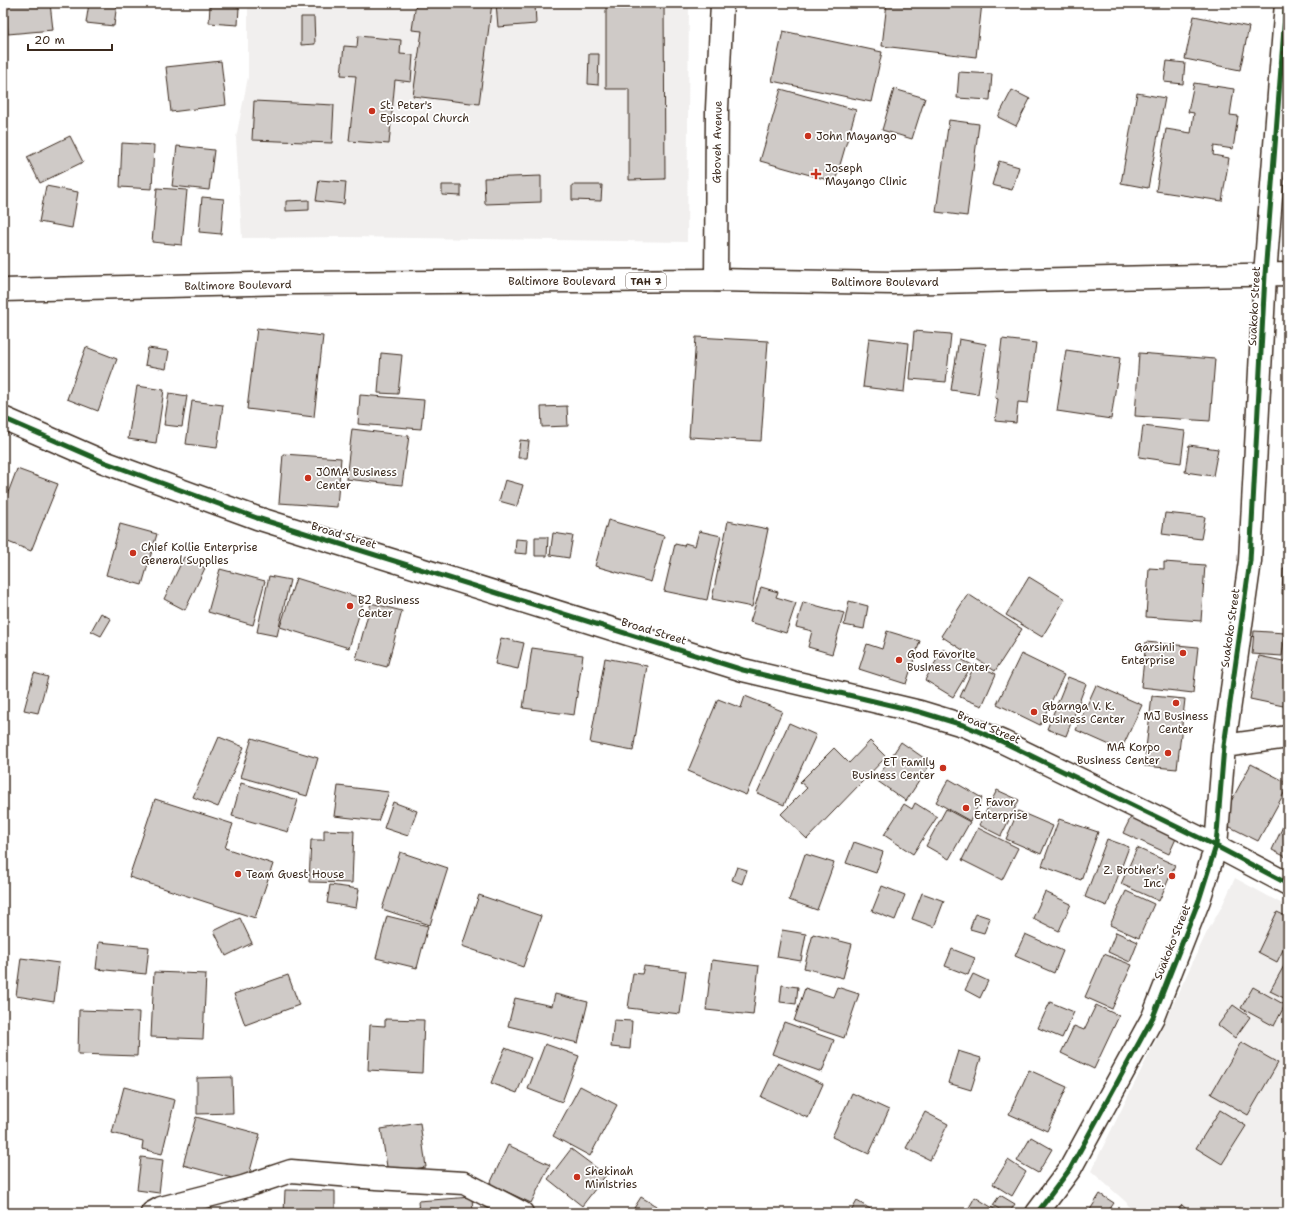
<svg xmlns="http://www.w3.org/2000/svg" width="1291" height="1216" font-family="'Shantell Sans',sans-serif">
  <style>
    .built { fill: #f1efee }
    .building { fill: #cfcac7; stroke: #3b2a1e }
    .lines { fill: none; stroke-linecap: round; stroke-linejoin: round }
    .minor-casing { stroke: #3b2a1e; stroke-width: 25 }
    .trunk-casing { stroke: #3b2a1e; stroke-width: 25 }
    .minor { stroke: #fff; stroke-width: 22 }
    .trunk { stroke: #fff; stroke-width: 22 }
    .cycleway-casing { stroke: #fff; stroke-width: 8 }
    .cycleway { stroke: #1b5e20; stroke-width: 5 }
    .poi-dot { fill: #c8321e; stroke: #fff; stroke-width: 1.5 }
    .labels { text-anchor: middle; stroke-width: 3.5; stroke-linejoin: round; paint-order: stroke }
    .shield { fill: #fff; stroke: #766a62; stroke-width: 1 }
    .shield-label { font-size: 10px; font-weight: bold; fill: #3b2a1e }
    .poi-label { font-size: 11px; fill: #3b2a1e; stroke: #fff; text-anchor: start }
    .street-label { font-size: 11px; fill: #3b2a1e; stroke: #fff }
  </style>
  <rect width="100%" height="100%" fill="#fff"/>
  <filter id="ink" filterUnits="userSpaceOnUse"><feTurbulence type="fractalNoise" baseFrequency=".025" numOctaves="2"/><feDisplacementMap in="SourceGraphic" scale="8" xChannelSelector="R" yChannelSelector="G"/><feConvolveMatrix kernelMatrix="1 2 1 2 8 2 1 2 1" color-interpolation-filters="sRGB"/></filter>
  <g filter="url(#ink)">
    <path class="built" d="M248 3H689L687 242 347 237 242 238 236 138 248 77Z
      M1235 878 1288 907V1213H1133L1126 1202 1091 1171 1157 1038 1206 934 1222 906Z"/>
    <path class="building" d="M6 3H50L53 30 8 34Z
      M89 3H117L114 26 86 23Z
      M416 3H492L479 104 413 96 422 31 412 30Z
      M496 3H535L536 24 498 27Z
      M606 3H664L665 179 629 180V89H606Z
      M887 3H982L976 57 882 46Z
      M210 5 239 7 238 25 209 23Z
      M1194 16 1249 27 1240 70 1185 59Z
      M301 17H314L315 44 301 45Z
      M783 31 882 52 871 102 772 81Z
      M358 36 401 40 400 54 413 55 411 82 395 80 389 144 349 141 356 76 341 75 344 46 357 47Z
      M589 54H599L598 85 588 84Z
      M221 61 226 105 171 112 166 67Z
      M1167 61 1185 63 1183 84 1164 82Z
      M959 72 992 74 990 100 957 98Z
      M1194 83 1234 89 1230 115 1238 116 1233 149 1214 146 1213 155 1229 158 1222 201 1156 191 1166 129 1191 133 1194 113 1188 112Z
      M781 89 856 110 835 182 760 161Z
      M894 89 925 98 912 139 882 130Z
      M1012 90 1030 99 1016 126 998 117Z
      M1137 93 1165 98 1148 188 1121 183Z
      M254 101 334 105 332 143 252 140Z
      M949 120 979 124 967 216 936 212Z
      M70 136 83 162 40 183 27 157Z
      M122 143 154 145 152 189 120 187Z
      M177 146 214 150 209 190 172 186Z
      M999 161 1019 167 1012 190 992 185Z
      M541 176V202L485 204 484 178Z
      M319 180 346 182 344 204 316 201Z
      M442 185H461V196L442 195Z
      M572 185H602L601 201 572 200Z
      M46 186 78 192 72 228 39 222Z
      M157 188 187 190 182 245 152 242Z
      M202 197 224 199 221 234 199 232Z
      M309 200V210L286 211V201Z
      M257 328 323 336 314 417 247 409Z
      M914 331 951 334 946 382 910 379Z
      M696 337 768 341 761 441 689 437Z
      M869 338 909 343 904 392 863 387Z
      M959 339 986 344 978 394 951 390Z
      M1002 339 1036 343 1028 403 1018 402 1016 423 995 421 998 399 995 398Z
      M86 347 117 359 98 411 67 399Z
      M148 348 169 351 166 369 145 365Z
      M1066 350 1120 358 1111 419 1057 411Z
      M381 353 402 355 398 394 378 393Z
      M1139 353 1215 359 1210 421 1135 416Z
      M137 386 164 390 156 443 128 439Z
      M169 393 187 396 182 427 164 425Z
      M360 395 424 400 421 429 358 424Z
      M192 401 223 405 217 448 186 444Z
      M567 406 568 426 542 427 541 407Z
      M1143 426 1185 431 1181 463 1139 457Z
      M352 429 409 436 402 485 346 479Z
      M520 440 529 441 527 458H518Z
      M1189 445 1218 449 1213 476 1185 472Z
      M283 454 341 458 337 507 279 503Z
      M17 469 58 484 31 551 3 540V506Z
      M505 480 523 485 517 506 499 501Z
      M1165 513 1205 517 1201 539 1162 534Z
      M608 520 664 536 651 582 595 566Z
      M728 521 768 529 752 607 712 599Z
      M120 524 157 534 142 585 106 575Z
      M699 531 721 536 707 600 664 591 675 544 684 546 685 543 695 546Z
      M553 533 573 536 569 558 550 555Z
      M535 537H548L547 556H535Z
      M516 539 528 540 527 554 515 553Z
      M184 557 205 568 185 610 164 599Z
      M1164 562 1205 565 1201 621 1146 617 1149 568 1164 569Z
      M220 569 265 581 253 625 208 612Z
      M1283 569H1288V594H1282Z
      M269 576 290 580 277 636 257 632Z
      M1029 577 1065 599 1042 637 1006 615Z
      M296 578 364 599 349 648 280 627Z
      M761 587 778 592 776 597 796 603 786 633 750 622Z
      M968 594 1022 629 995 671 941 636Z
      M849 601 868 606 864 629 844 625Z
      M803 602 844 613 832 654 808 647 812 631 796 627Z
      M371 603 402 611 387 667 356 659Z
      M101 613 111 619 101 636 91 631Z
      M887 631 920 641 906 684 859 669 867 644 882 649Z
      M1254 631 1285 633 1282 656 1252 654Z
      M501 638 524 643 518 669 495 664Z
      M1146 642 1198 647 1193 693 1141 687Z
      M532 648 583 655 574 715 523 708Z
      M943 649 972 665 953 697 925 680Z
      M1021 654 1064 675 1040 725 997 704Z
      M1259 656 1288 662V707L1250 699Z
      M605 658 647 666 633 751 590 743Z
      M975 664 996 674 982 706 960 697Z
      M34 673 48 677 38 713 24 710Z
      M1068 677 1086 684 1066 736 1047 729Z
      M1096 685 1142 705 1121 750 1076 730Z
      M745 696 782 711 746 795 688 771 718 699 741 708Z
      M1152 696 1185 699 1177 769 1144 766Z
      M789 723 816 735 784 805 757 793Z
      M219 737 244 747 218 807 193 797Z
      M252 738 318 758 307 796 240 777Z
      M870 741 886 757 807 839 781 814 807 788 800 782 834 748 849 763Z
      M901 742 931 763 906 801 876 780Z
      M1251 764 1288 783V786L1258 841 1220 822Z
      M949 779 982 798 970 821 936 802Z
      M241 783 298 800 288 832 232 816Z
      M338 786 389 792 378 821 334 816Z
      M997 790 1019 800 1001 836 979 825Z
      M155 799 233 824 225 848 273 864 255 918 129 877Z
      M393 802 417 811 408 836 384 828Z
      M915 803 937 817 913 854 884 835 904 804 912 809Z
      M946 809 970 822 949 859 926 846Z
      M1018 811 1053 826 1041 854 1006 839Z
      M1134 811 1179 832 1169 854 1123 833Z
      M1059 819 1098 832 1081 880 1042 866Z
      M1285 822 1288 823V858L1272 850Z
      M978 828 1018 848 1002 880 962 860Z
      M324 830 354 831 352 883 309 882 311 840H324Z
      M1107 839 1129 847 1107 906 1085 897Z
      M854 842 883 852 876 873 846 863Z
      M1137 848 1175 865 1159 901 1121 884Z
      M400 852 448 868 430 925 382 909Z
      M805 854 834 863 817 910 789 900Z
      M737 867 747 870 742 884 732 880Z
      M330 885 359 889 356 908 327 903Z
      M882 886 905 895 895 920 872 911Z
      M1126 891 1154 904 1139 938 1110 925Z
      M1045 892 1071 904 1059 931 1033 918Z
      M922 893 944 901 934 927 912 919Z
      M479 895 541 916 523 967 462 946Z
      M1277 912 1288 917V940L1277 962 1258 952Z
      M975 913 990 918 984 933 970 929Z
      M387 916 428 926 417 968 376 958Z
      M240 918 252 943 226 956 214 931Z
      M782 930 806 934 801 961 777 957Z
      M1116 932 1138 942 1130 962 1108 952Z
      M813 934 852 944 843 978 804 968Z
      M1025 934 1063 951 1054 973 1015 956Z
      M99 942 149 947 146 974 96 969Z
      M952 949 975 958 968 975 945 966Z
      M1104 954 1132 965 1112 1009 1085 997Z
      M21 958 59 963 54 1002 16 996Z
      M712 960 759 966 753 1015 706 1010Z
      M1285 964 1288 965V1000L1270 991Z
      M644 966 686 971 680 1014 628 1008 633 973 642 974Z
      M154 972 206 974 203 1039 151 1037Z
      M973 974 988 981 980 998 965 990Z
      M288 975 299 1005 245 1025 234 994Z
      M782 985 798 987 796 1004 780 1002Z
      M837 987 859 994 844 1038 794 1021 805 988 833 997Z
      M1253 987 1285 1005 1274 1026 1241 1008Z
      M555 994 588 1002 578 1043 508 1026 515 998 552 1006Z
      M1050 1002 1074 1012 1062 1038 1038 1028Z
      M1096 1005 1119 1016 1094 1069 1061 1053 1074 1026 1084 1030Z
      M1233 1005 1250 1017 1235 1038 1218 1025Z
      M79 1010 139 1012 137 1056 78 1054Z
      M385 1019 424 1020 422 1073 368 1070 370 1025 385 1026Z
      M614 1020 632 1021 630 1049 611 1047Z
      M784 1022 834 1040 822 1072 772 1054Z
      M1241 1042 1278 1063 1248 1115 1211 1094Z
      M545 1044 579 1056 562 1102 528 1089Z
      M505 1048 531 1058 517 1093 491 1083Z
      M958 1051 981 1058 971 1090 948 1083Z
      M777 1063 823 1084 808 1118 761 1097Z
      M1029 1070 1067 1087 1047 1131 1009 1114Z
      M232 1077 233 1113 197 1114V1078Z
      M580 1086 617 1105 590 1156 553 1136Z
      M124 1087 175 1100 162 1154 142 1149 143 1141 112 1133Z
      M852 1093 889 1110 869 1154 832 1137Z
      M1220 1110 1246 1126 1222 1164 1196 1148Z
      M925 1112 948 1124 930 1160 906 1148Z
      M196 1117 260 1134 247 1182 183 1165Z
      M420 1123 426 1167 388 1173 381 1129Z
      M1031 1137 1052 1149 1038 1173 1017 1161Z
      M508 1145 550 1165 531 1203 490 1184Z
      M571 1149 606 1175 582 1206 548 1179Z
      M141 1157 163 1160 159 1193 137 1190Z
      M1008 1160 1026 1172 1012 1196 993 1184Z
      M285 1190 335 1191V1213H284Z
      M1100 1194 1114 1203 1107 1213H1088Z
      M1000 1195 1015 1204 1009 1213H1005L993 1205Z
      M472 1197 473 1213H419L418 1201Z
      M641 1197 668 1213H631Z
      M975 1197 999 1212 998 1213H966Z
      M857 1201 877 1213H850Z
      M1182 1205 1191 1213H1175Z"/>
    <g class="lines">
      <g class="minor-casing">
        <path id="minor" d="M716 280 717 109 722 3
          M3 418 104 462 257 518 743 670 920 712 966 726 1003 742 1216 846 1288 884
          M1224 746 1288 737
          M152 1213 161 1208 243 1187 291 1171 376 1178 464 1183 522 1213
          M1037 1213 1070 1169 1153 1017 1199 900 1216 846 1224 746 1250 561 1265 275 1286 3"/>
      </g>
      <g class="trunk-casing">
        <path id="trunk" d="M3 290 289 283 716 280 893 283 1288 274"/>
      </g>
      <use href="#minor" class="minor"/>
      <use href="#trunk" class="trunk"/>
      <g class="cycleway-casing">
        <path id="cycleway" d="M3 418 104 462 257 518 743 670 920 712 966 726 1003 742 1216 846 1288 884
          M1037 1213 1070 1169 1153 1017 1199 900 1216 846 1224 746 1250 561 1265 275 1286 3"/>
      </g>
      <use href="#cycleway" class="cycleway"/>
    </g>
  </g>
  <g class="poi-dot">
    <circle cx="372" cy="111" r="4"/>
    <circle cx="808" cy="136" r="4"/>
    <path d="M814 168h4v4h4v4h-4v4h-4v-4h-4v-4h4z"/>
    <circle cx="308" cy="478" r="4"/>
    <circle cx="133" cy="553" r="4"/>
    <circle cx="350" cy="606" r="4"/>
    <circle cx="1183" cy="653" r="4"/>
    <circle cx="899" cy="660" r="4"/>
    <circle cx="1176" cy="703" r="4"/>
    <circle cx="1034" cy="712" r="4"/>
    <circle cx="1168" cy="753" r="4"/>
    <circle cx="943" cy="768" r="4"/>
    <circle cx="966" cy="808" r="4"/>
    <circle cx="238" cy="874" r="4"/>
    <circle cx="1172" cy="876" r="4"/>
    <circle cx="577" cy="1177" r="4"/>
  </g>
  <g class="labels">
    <rect class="shield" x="626" y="273" width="40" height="16" rx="3"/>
    <g class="shield-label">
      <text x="646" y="285">TAH 7</text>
    </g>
    <g class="poi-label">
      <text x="380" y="109">St. Peter's<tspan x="380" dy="13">Episcopal Church</tspan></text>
      <text x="816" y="140">John Mayango</text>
      <text x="825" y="172">Joseph<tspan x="825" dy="13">Mayango Clinic</tspan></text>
      <text x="316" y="476">JOMA Business<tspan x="316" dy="13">Center</tspan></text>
      <text x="141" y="551">Chief Kollie Enterprise<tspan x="141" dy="13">General Supplies</tspan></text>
      <text x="358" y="604">B2 Business<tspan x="358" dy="13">Center</tspan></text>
      <text x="1175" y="651" text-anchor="end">Garsinii<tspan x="1175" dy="13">Enterprise</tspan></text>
      <text x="907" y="658">God Favorite<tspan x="907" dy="13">Business Center</tspan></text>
      <text x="1042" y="710">Gbarnga V. K.<tspan x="1042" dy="13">Business Center</tspan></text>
      <text x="1176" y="720" text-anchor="middle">MJ Business<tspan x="1176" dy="13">Center</tspan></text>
      <text x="1160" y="751" text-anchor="end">MA Korpo<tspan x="1160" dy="13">Business Center</tspan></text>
      <text x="935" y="766" text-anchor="end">ET Family<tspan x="935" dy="13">Business Center</tspan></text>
      <text x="974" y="806">P. Favor<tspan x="974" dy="13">Enterprise</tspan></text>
      <text x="1164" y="874" text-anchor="end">Z. Brother's<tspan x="1164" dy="13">Inc.</tspan></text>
      <text x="246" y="878">Team Guest House</text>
      <text x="585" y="1175">Shekinah<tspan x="585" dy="13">Ministries</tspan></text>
    </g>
    <g class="street-label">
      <text transform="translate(717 142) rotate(-89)" y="4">Gboveh Avenue</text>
      <text x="562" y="285">Baltimore Boulevard</text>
      <text x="885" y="286">Baltimore Boulevard</text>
      <text transform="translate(238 285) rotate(-1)" y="4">Baltimore Boulevard</text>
      <text transform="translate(1254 306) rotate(-87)" y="4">Suakoko Street</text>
      <text transform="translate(344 535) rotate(17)" y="4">Broad Street</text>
      <text transform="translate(1230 628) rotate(-82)" y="4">Suakoko Street</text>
      <text transform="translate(654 631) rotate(17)" y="4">Broad Street</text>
      <text transform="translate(989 727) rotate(23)" y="4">Broad Street</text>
      <text transform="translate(1172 942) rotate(-68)" y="4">Suakoko Street</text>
    </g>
  </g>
  <rect width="1291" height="1216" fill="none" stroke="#fff" stroke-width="16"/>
  <rect x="8" y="8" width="1275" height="1200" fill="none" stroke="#3b2a1e" stroke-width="1.5" filter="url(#ink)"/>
  <path d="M28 44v6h84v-6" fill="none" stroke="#3b2a1e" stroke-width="2"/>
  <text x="34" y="44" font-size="12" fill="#3b2a1e" stroke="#ffffff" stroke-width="3" paint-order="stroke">20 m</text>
</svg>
